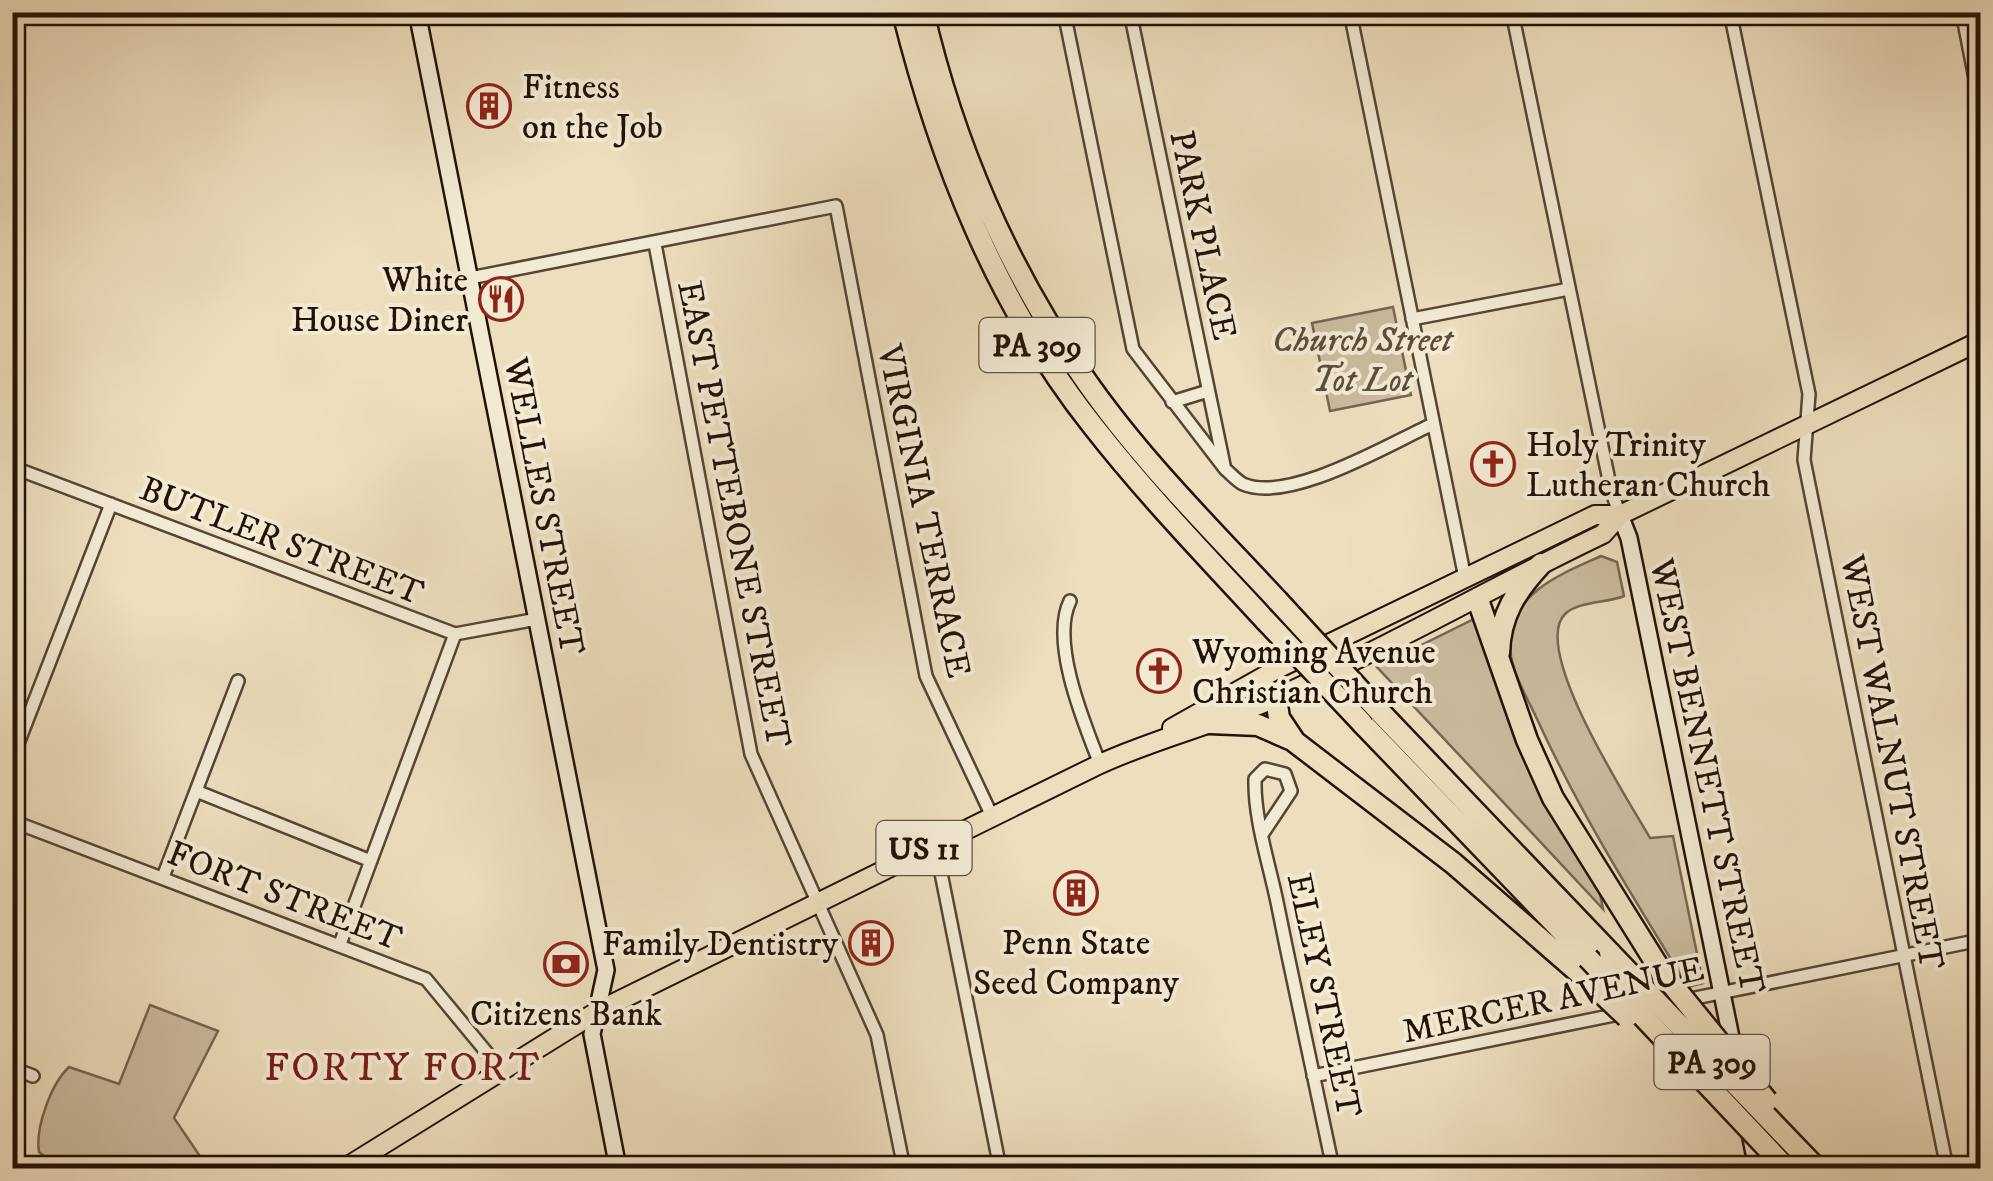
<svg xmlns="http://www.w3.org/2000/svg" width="1993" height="1181" font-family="'IM FELL DW Pica',serif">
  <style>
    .green { fill: #cabb9e; stroke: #766652; stroke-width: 2.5 }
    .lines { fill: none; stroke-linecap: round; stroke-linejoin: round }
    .street-casing { stroke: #554534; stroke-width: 16 }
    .secondary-casing { stroke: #221207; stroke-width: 20 }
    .primary-casing { stroke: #221207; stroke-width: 22 }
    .highway-casing { stroke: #221207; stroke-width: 25 }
    .street { stroke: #f3ead4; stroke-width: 11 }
    .secondary { stroke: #f3ead4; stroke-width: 15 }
    .primary { stroke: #eddebd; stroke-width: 18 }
    .highway { stroke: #eddebd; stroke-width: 20 }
    .highway-bridge-casing { stroke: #221207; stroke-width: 25; stroke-linecap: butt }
    .highway-bridge { stroke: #eddebd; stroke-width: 20 }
    .labels { text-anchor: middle; stroke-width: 8; stroke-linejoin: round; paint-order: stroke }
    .shield { fill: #f3ead4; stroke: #615344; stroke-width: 2.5 }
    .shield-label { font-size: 32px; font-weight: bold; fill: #221207 }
    .poi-label { font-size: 35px; fill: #221207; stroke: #f3ead4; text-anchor: start }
    .street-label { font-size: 35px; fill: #221207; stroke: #f3ead4 }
    .park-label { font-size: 35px; font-style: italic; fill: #5d4d3c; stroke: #f3ead4 }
    .quarter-label { font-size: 40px; letter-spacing: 2.5px; fill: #7a1f14; stroke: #f3ead4 }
  </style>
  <rect width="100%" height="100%" fill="#eddebd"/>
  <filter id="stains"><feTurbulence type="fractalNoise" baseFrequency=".002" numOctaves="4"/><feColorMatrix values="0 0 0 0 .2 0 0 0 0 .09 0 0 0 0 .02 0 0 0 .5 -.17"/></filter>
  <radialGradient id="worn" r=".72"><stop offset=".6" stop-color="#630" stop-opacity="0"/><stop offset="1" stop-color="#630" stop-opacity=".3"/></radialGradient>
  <path class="green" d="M1393 307 1411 395 1330 411 1312 323Z
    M1601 556 1617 562 1624 596C1608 603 1578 601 1565 614 1530 649 1629 801 1650 838L1673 836 1703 983 1688 987C1634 899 1580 813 1537 719 1526 695 1508 667 1510 640 1513 591 1564 573 1601 556Z
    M1476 618 1546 802 1600 894 1603 909 1377 667Z
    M150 1005 218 1031 174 1118 208 1168H58L39 1152C35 1128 51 1084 69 1067L119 1084Z"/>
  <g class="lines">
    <g class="street-casing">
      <path id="street" d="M1064 12 1133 349 1225 469C1230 473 1237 481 1243 484 1289 504 1389 444 1433 424
        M1130 12 1224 465
        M1350 12 1465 578
        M1512 12 1611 490 1620 515
        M1730 12 1809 394 1804 460 1947 1168
        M1962 12 1980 104
        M655 244 751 754 877 1035 904 1168
        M470 278 836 206 926 676 992 816
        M1412 319 1569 289
        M1172 402 1208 391
        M12 467 455 634 537 619
        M1070 601C1050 642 1084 723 1100 764
        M12 759 111 504
        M196 791 371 861
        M12 821 426 979 502 1071
        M1263 833 1291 791 1285 774 1265 769 1255 779C1254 819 1269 863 1277 902 1295 991 1314 1080 1333 1168
        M935 843 1000 1168
        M163 877 238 681
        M340 944 455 634
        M1656 1006 1980 940
        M12 1068 33 1076
        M1313 1076 1624 1013"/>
    </g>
    <g class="secondary-casing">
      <path id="secondary" d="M417 12 606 970 592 1034 618 1168
        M1620 515 1629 538 1736 1062
        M1741 1089 1757 1168"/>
    </g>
    <g class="primary-casing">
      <path id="primary" d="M1172 728 1279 668 1595 515H1620
        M345 1168 598 1011 1100 764C1159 737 1221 723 1280 696 1390 646 1494 586 1603 534L1620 515 1980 341"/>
    </g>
    <g class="highway-casing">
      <path id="highway" d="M903 12C940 161 997 305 1093 426 1147 495 1207 557 1266 621
        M923 12C953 142 1007 269 1084 378 1140 459 1211 529 1278 601
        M1478 600 1527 740 1553 798 1661 971
        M1499 653C1500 615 1516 591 1541 564
        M1276 698 1279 718 1295 742 1453 863 1592 984
        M1380 712 1610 953
        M1210 723 1258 725 1290 739
        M1362 723 1588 958"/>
    </g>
    <use href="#street" class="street"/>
    <use href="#secondary" class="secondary"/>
    <use href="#primary" class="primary"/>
    <use href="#highway" class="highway"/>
    <g class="highway-bridge-casing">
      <path id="highway-bridge" d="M1278 601 1380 712
        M1266 621 1362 723
        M1610 953 1816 1168
        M1588 958 1786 1168
        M1661 971 1767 1101
        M1592 984 1627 1017"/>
    </g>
    <use href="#highway-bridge" class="highway-bridge"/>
  </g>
  <defs>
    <g id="building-ring" transform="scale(2.25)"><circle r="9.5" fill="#f3ead4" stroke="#8f2418" stroke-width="1.5"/><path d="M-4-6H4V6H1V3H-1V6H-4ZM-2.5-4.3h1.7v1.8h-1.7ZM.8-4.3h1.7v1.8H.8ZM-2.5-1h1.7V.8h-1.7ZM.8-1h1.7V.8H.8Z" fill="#8f2418"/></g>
    <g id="restaurant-ring" transform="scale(2.25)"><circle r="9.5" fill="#f3ead4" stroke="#8f2418" stroke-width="1.5"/><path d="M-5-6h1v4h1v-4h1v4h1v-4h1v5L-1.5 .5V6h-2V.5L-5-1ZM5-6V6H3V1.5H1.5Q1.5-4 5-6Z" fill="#8f2418"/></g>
    <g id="church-ring" transform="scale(2.25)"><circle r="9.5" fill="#f3ead4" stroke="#8f2418" stroke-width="1.5"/><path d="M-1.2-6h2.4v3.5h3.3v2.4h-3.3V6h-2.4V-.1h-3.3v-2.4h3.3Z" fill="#8f2418"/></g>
    <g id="bank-ring" transform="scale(2.25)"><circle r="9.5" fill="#f3ead4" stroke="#8f2418" stroke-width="1.5"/><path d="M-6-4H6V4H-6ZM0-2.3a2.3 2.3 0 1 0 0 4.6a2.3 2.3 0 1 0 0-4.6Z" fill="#8f2418"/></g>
  </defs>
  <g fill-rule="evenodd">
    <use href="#building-ring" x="489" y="106"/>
    <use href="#restaurant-ring" x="501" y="299"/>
    <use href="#church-ring" x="1493" y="464"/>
    <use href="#church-ring" x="1159" y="671"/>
    <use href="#building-ring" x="1076" y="893"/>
    <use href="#building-ring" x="871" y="943"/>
    <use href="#bank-ring" x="566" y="964"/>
  </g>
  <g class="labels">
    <g class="shield">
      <rect x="979.5" y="318" width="115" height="54" rx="8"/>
      <rect x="876.5" y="821" width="95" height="54" rx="8"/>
      <rect x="1654.5" y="1035" width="115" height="54" rx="8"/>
    </g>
    <g class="shield-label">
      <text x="1037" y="356">PA 309</text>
      <text x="924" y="859">US 11</text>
      <text x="1712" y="1073">PA 309</text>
    </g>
    <g class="poi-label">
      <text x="522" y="98">Fitness<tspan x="522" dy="40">on the Job</tspan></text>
      <text x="468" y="291" text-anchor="end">White<tspan x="468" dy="40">House Diner</tspan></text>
      <text x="1526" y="456">Holy Trinity<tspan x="1526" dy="40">Lutheran Church</tspan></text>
      <text x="1192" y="663">Wyoming Avenue<tspan x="1192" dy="40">Christian Church</tspan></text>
      <text x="1076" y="954" text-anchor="middle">Penn State<tspan x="1076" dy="40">Seed Company</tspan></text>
      <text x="838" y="955" text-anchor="end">Family Dentistry</text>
      <text x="566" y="1025" text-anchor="middle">Citizens Bank</text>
    </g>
    <g class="street-label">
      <text transform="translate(1204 235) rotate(78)" y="12">PARK PLACE</text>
      <text transform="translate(545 506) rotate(79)" y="12">WELLES STREET</text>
      <text transform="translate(925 511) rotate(78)" y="12">VIRGINIA TERRACE</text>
      <text transform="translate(735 514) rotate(79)" y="12">EAST PETTEBONE STREET</text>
      <text transform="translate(282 540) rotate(21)" y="12">BUTLER STREET</text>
      <text transform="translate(1893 762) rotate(79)" y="12">WEST WALNUT STREET</text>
      <text transform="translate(1708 776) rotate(78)" y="12">WEST BENNETT STREET</text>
      <text transform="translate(285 895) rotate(21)" y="12">FORT STREET</text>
      <text transform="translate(1325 995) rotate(78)" y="12">ELEY STREET</text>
      <text transform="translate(1553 999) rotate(-12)" y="12">MERCER AVENUE</text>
    </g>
    <g class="park-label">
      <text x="1362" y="351">Church Street<tspan x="1362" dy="40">Tot Lot</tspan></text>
    </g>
    <g class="quarter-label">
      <text x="403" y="1080">FORTY FORT</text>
    </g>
  </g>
  <rect width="1993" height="1181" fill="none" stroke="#eddebd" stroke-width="50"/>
  <rect x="15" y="15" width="1963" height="1151" fill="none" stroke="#221207" stroke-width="5"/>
  <rect x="25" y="25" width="1943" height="1131" fill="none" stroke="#221207" stroke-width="2.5"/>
  <rect width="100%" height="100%" filter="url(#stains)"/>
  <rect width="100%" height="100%" fill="url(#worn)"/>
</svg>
